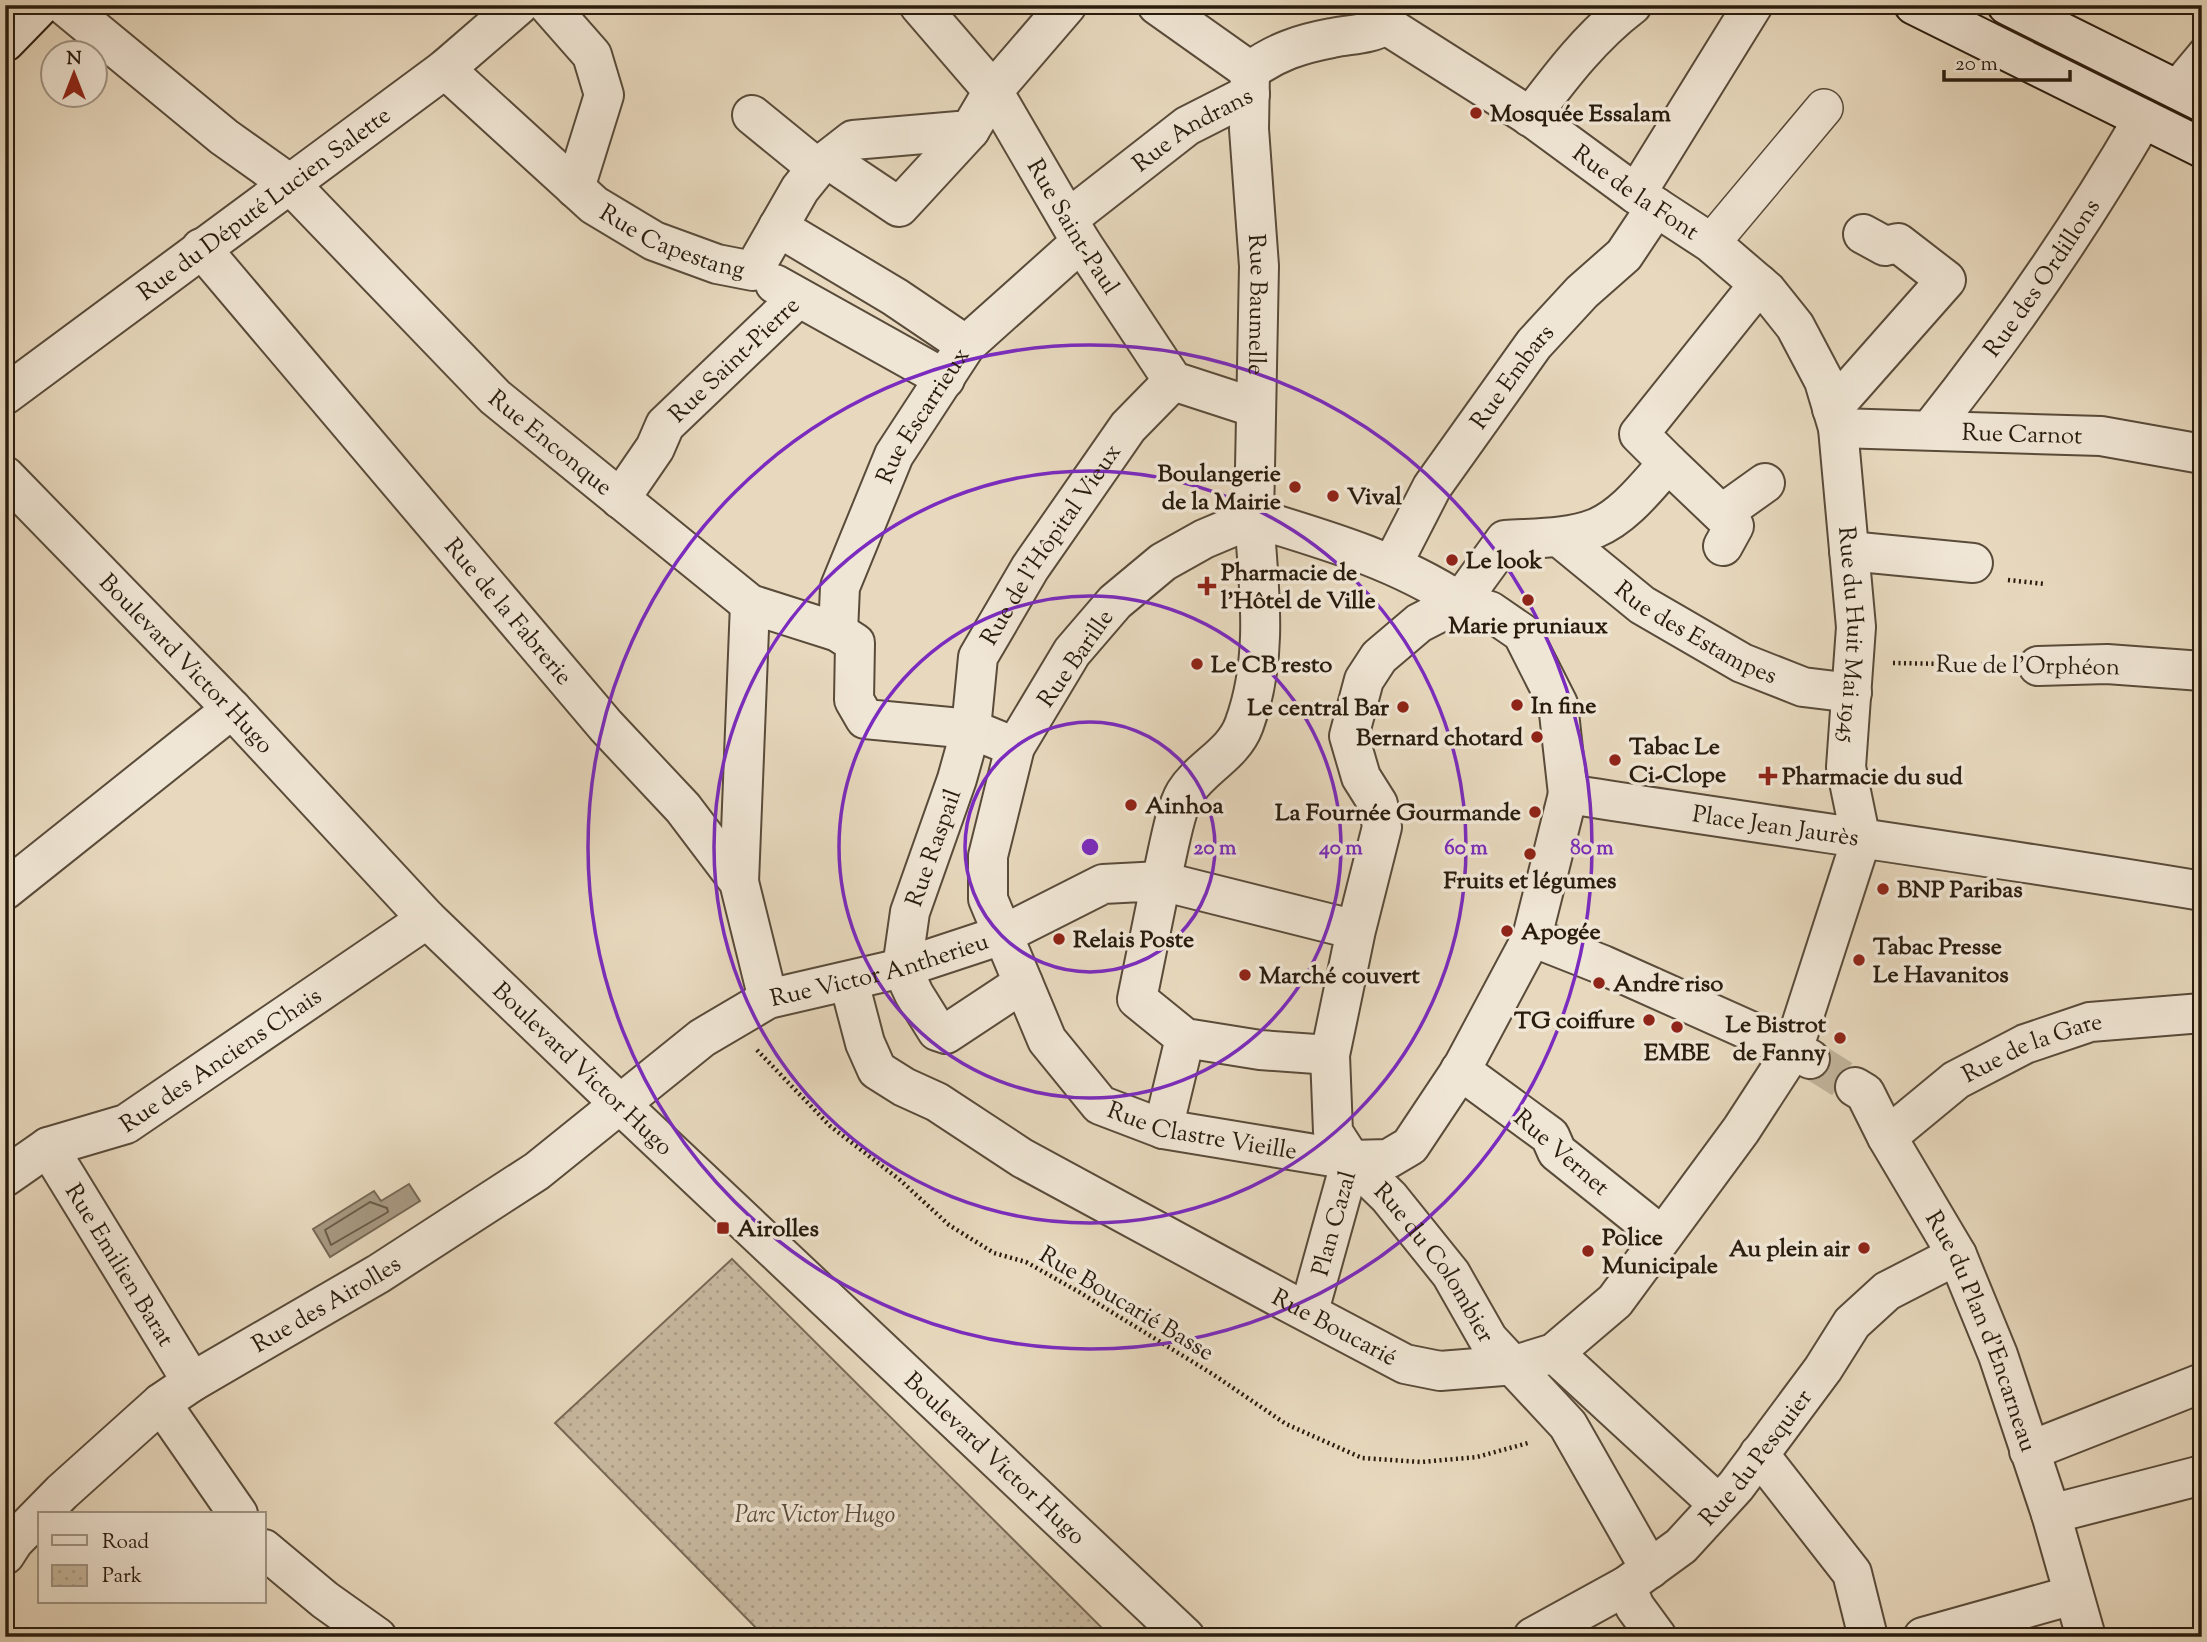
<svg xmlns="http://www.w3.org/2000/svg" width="2207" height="1642" font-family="'Sorts Mill Goudy',serif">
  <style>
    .park { fill: url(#park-dots); stroke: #786a57; stroke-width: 2 }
    .water { fill: #a79982; stroke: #756754; stroke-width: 2 }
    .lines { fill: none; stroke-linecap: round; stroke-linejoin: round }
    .shore { stroke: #685a48; stroke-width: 2 }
    .minor-tunnel { stroke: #c2b39b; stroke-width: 38; stroke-dasharray: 38 19; stroke-linecap: butt }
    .service-casing { stroke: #594b3a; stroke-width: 28 }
    .pedestrian-casing { stroke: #594b3a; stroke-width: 40 }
    .minor-casing { stroke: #594b3a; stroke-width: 42 }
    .secondary-casing { stroke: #291c0e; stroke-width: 42 }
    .path { stroke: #291c0e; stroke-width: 4.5; stroke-dasharray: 2 3.5; stroke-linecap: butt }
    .service { stroke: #f0e6d5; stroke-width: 24 }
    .pedestrian { stroke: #f0e6d5; stroke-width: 37 }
    .minor { stroke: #f0e6d5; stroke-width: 38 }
    .secondary { stroke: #f0e6d5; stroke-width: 38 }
    .ring { fill: none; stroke: #7b2cbf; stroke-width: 3.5 }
    .poi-dot { fill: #8f2418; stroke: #f0e6d5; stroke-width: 2.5 }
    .labels { text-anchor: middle; stroke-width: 7; stroke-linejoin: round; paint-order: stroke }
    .poi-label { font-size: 24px; font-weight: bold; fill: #291c0e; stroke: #f0e6d5; text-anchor: start }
    .street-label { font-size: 24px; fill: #291c0e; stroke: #f0e6d5 }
    .park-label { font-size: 24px; font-style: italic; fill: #594b3a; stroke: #f0e6d5 }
    .centre { fill: #7b2cbf; stroke: #f0e6d5; stroke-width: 3.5 }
    .ring-label { font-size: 21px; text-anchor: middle; font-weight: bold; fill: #7b2cbf; stroke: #f0e6d5; stroke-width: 7; stroke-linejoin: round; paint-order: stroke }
  </style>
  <defs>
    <pattern id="park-dots" width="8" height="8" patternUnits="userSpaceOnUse" patternTransform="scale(1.75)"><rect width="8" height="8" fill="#c8b9a0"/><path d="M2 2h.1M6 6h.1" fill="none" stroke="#ac9e89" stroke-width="1.8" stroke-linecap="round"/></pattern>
  </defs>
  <rect width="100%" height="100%" fill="#e8d9be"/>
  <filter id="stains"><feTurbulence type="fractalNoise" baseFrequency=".00286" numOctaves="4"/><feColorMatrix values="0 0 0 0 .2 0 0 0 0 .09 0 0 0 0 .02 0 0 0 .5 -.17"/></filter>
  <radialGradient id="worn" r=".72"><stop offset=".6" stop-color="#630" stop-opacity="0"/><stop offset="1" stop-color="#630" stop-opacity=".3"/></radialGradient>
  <path class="park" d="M732 1259 1111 1637H765L555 1423Z"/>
  <path class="water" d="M409 1184 420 1201 330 1257 313 1229 374 1191 381 1201Z"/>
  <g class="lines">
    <path class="shore" d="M370 1202 387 1208 388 1212 331 1245 325 1230Z"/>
    <path class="minor-tunnel" d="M1810 1059 1855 1087"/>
    <g class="service-casing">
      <path id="service" d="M2171 87 2202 50"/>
    </g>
    <g class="pedestrian-casing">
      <path id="pedestrian" d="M1711 243 1824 108"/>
    </g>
    <g class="minor-casing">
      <g id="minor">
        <path id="s1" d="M64 5 224 137 290 184 495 397 750 604 838 632 855 643 854 700 865 719 971 729 1015 747"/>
        <path d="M548 5 592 55 604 95 575 188"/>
        <path id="s2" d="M919 5 993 91 1081 242 1173 381 1256 408"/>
        <path d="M1157 5 1250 71"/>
        <path id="s3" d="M1379 5 1386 25 1534 119 1636 194 1711 243 1767 291 1795 326 1824 381 1838 428 1856 627 1846 767 1861 840 1793 1050 1603 965 1532 937 1568 794C1779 827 1991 856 2202 891"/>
        <path id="s4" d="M445 69 594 205 654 241 717 264 753 271 800 189 817 168 853 140 970 130 993 91 1067 5"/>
        <path id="s5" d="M1250 71 1249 129 1259 266 1254 518 1204 539 1163 562 1115 602 1072 652 1015 747 988 856V899L1047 1040 1100 1105 1163 1129 1351 1160 1388 1159 1410 1146 1462 1068 1532 937"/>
        <path d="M1250 71C1276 52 1300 44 1332 38 1351 34 1369 35 1386 25"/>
        <path d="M752 115 817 168"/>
        <path d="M1530 117C1561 76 1591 36 1632 5"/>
        <path d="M829 160 899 207 970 130"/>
        <path d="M1636 194 1753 5"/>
        <path id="s6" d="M1068 219 1187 126 1250 94"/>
        <path d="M778 227 895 297 966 345"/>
        <path id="s7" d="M201 248 606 726 683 808 739 882 768 999"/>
        <path d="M775 284 945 379"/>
        <path id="s8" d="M5 395 445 69 519 5"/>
        <path d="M1832 409 1946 280 1898 243 1885 246 1863 234"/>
        <path id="s9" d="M1838 428 2101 436 2202 454"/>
        <path id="s10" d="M1930 430C2009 331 2079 229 2143 119"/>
        <path d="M1668 463 1734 526 1723 546"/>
        <path id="s11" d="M5 476 232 709 427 919 621 1105 1185 1637"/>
        <path id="s12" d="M620 499 655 448 665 425 798 298"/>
        <path d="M1723 513 1765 483"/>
        <path id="s13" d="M1559 537 1642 605 1742 663 1803 687 1852 693"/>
        <path d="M1849 551 1973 563"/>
        <path id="s14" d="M1392 565 1432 487 1534 344 1582 292 1624 255 1656 207"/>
        <path id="s15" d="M838 632 840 587 894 455 966 345 1081 242"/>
        <path d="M2038 666 2107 664 2202 671"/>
        <path d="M1568 794 1558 704 1522 633 1490 611 1460 602 1505 540C1535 538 1568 539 1596 528 1625 516 1648 485 1668 463L1639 434 1759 284"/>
        <path d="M739 882 750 604"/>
        <path d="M5 890 232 709"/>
        <path id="s16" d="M1356 930 1161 881C1167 859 1174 811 1185 793 1201 767 1233 755 1244 725 1269 657 1259 588 1254 518 1326 540 1396 560 1460 602L1419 623 1379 657 1364 680 1349 736 1361 777 1378 804 1382 827 1356 930 1330 1055 1333 1132 1351 1160 1389 1197 1451 1274 1488 1339 1568 1425 1650 1569"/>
        <path id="s17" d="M849 982 865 1043 877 1070 904 1087 937 1102 1022 1158 1284 1300 1405 1364 1440 1371 1515 1365 1554 1353 1615 1301 1741 1130 1793 1050 1810 1059"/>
        <path id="s18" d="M1023 983 946 1034 937 1031 914 994 902 968 910 912 957 779 971 729 978 657 1030 568 1128 427 1173 381"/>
        <path d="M1460 1070 1550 1136 1557 1152 1662 1236"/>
        <path id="s19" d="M1855 1087 1865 1093 1887 1137 1957 1255 1998 1355 2051 1514 2086 1637"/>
        <path d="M1163 1129 1185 1038"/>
        <path id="s20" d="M1887 1137 1956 1080 2025 1044 2090 1022 2202 1013"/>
        <path id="s21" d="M48 1147 192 1382"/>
        <path id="s22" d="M5 1177 48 1147 126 1124 427 919"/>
        <path id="s23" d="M1309 1311 1351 1160"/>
        <path d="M1554 1353 1718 1504"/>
        <path d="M161 1403 238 1514"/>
        <path d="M2029 1451 2202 1383"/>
        <path d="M1759 1454 1852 1573 1868 1637"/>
        <path d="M2051 1514 2202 1475"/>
        <path d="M264 1549 325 1600 377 1637"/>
        <path id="s24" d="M5 1555 14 1541 62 1492 161 1403 192 1382 378 1274 537 1171 702 1038 768 999 902 968 1002 935 1103 884 1161 881 1137 999 1185 1038 1260 1050 1330 1055"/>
        <path d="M1626 1586 1635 1607 1657 1637"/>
        <path id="s25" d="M1533 1637 1626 1586 1681 1546 1736 1486 1823 1369 1852 1323 1887 1291 1957 1255"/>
        <path d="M1923 1637 2073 1595"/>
      </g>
    </g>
    <g class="secondary-casing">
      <path id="secondary" d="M1914 5 2202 148
        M2007 5 2202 102
        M5 42 41 5"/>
    </g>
    <path class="path" d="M2008 580 2045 584
      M1893 663 2000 665
      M757 1050 830 1126 900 1180 949 1225 994 1253 1026 1262 1079 1292 1214 1375 1286 1424 1362 1458 1421 1462 1477 1457 1528 1443"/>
    <use href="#service" class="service"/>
    <use href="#pedestrian" class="pedestrian"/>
    <use href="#minor" class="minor"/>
    <use href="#secondary" class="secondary"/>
  </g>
  <g class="ring">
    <circle cx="1090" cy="847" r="125"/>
    <circle cx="1090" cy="847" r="251"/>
    <circle cx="1090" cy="847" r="376"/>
    <circle cx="1090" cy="847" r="502"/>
  </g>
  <g class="poi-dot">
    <circle cx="1476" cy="113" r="7"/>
    <circle cx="1295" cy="487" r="7"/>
    <circle cx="1333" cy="496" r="7"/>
    <circle cx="1452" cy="560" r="7"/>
    <path d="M1203.5 575.5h7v7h7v7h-7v7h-7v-7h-7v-7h7z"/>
    <circle cx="1528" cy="600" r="7"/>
    <circle cx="1197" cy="664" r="7"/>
    <circle cx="1517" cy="705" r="7"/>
    <circle cx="1403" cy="707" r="7"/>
    <circle cx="1537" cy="737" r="7"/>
    <circle cx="1615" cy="760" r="7"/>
    <path d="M1764.5 765.5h7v7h7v7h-7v7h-7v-7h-7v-7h7z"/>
    <circle cx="1131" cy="805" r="7"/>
    <circle cx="1535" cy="812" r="7"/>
    <circle cx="1530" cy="854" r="7"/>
    <circle cx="1883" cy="889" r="7"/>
    <circle cx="1507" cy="931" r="7"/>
    <circle cx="1059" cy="939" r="7"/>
    <circle cx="1859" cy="960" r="7"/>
    <circle cx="1245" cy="975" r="7"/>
    <circle cx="1599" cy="983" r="7"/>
    <circle cx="1649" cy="1020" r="7"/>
    <circle cx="1677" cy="1027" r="7"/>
    <circle cx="1840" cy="1038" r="7"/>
    <rect x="716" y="1221" width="14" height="14" rx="3.5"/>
    <circle cx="1864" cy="1248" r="7"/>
    <circle cx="1588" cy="1251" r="7"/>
  </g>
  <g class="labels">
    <g class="poi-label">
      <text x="1490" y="121">Mosquée Essalam</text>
      <text x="1281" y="481" text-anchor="end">Boulangerie<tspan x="1281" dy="28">de la Mairie</tspan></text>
      <text x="1347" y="504">Vival</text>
      <text x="1466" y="568">Le look</text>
      <text x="1221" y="580">Pharmacie de<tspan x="1221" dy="28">l'Hôtel de Ville</tspan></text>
      <text x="1528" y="633" text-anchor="middle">Marie pruniaux</text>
      <text x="1211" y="672">Le CB resto</text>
      <text x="1531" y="713">In fine</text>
      <text x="1389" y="715" text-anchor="end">Le central Bar</text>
      <text x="1523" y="745" text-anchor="end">Bernard chotard</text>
      <text x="1629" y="754">Tabac Le<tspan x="1629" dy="28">Ci-Clope</tspan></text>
      <text x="1782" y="784">Pharmacie du sud</text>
      <text x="1145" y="813">Ainhoa</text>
      <text x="1521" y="820" text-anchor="end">La Fournée Gourmande</text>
      <text x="1530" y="888" text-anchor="middle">Fruits et légumes</text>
      <text x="1897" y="897">BNP Paribas</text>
      <text x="1521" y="939">Apogée</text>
      <text x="1073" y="947">Relais Poste</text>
      <text x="1873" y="954">Tabac Presse<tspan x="1873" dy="28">Le Havanitos</tspan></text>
      <text x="1259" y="983">Marché couvert</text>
      <text x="1613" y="991">Andre riso</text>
      <text x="1635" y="1028" text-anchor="end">TG coiffure</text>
      <text x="1826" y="1032" text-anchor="end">Le Bistrot<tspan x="1826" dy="28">de Fanny</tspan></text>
      <text x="1677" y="1060" text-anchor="middle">EMBE</text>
      <text x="737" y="1236">Airolles</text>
      <text x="1602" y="1245">Police<tspan x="1602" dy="28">Municipale</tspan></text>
      <text x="1850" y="1256" text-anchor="end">Au plein air</text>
    </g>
    <g class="street-label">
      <text dy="8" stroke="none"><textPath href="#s6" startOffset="154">Rue Andrans</textPath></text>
      <text dy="8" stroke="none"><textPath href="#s3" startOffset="322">Rue de la Font</textPath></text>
      <text dy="8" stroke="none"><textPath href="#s8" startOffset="322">Rue du Député Lucien Salette</textPath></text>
      <text dy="8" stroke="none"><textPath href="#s2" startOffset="271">Rue Saint-Paul</textPath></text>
      <text dy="8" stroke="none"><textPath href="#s4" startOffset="289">Rue Capestang</textPath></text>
      <text dy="8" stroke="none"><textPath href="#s10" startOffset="189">Rue des Ordillons</textPath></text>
      <text dy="8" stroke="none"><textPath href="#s5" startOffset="234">Rue Baumelle</textPath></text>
      <text dy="8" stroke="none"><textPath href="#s12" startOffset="182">Rue Saint-Pierre</textPath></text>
      <text dy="8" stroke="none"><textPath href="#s14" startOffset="224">Rue Embars</textPath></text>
      <text dy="8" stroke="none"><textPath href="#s15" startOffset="236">Rue Escarrieux</textPath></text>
      <text dy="8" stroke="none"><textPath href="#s9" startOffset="184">Rue Carnot</textPath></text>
      <text dy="8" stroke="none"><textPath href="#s1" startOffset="656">Rue Enconque</textPath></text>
      <text dy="8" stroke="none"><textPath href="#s18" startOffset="630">Rue de l'Hôpital Vieux</textPath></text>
      <text dy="8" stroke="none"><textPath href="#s7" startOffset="476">Rue de la Fabrerie</textPath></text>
      <text dy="8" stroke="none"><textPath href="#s13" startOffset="168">Rue des Estampes</textPath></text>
      <text dy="8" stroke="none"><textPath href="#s3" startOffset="850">Rue du Huit Mai 1945</textPath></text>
      <text transform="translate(1075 658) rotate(-55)" y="8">Rue Barille</text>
      <text dy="8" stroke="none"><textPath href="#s11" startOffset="261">Boulevard Victor Hugo</textPath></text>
      <text transform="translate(2028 665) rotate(1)" y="8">Rue de l'Orphéon</text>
      <text dy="8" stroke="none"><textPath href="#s3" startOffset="1920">Place Jean Jaurès</textPath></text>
      <text dy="8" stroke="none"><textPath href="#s18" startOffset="299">Rue Raspail</textPath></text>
      <text dy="8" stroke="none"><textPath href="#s24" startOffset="1064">Rue Victor Antherieu</textPath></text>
      <text dy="8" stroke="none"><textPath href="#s20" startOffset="173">Rue de la Gare</textPath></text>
      <text dy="8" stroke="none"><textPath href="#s22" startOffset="248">Rue des Anciens Chais</textPath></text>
      <text dy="8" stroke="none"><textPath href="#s11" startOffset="828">Boulevard Victor Hugo</textPath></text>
      <text dy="8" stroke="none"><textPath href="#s5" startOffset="1286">Rue Clastre Vieille</textPath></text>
      <text transform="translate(1562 1152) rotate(41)" y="8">Rue Vernet</text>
      <text dy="8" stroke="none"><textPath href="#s23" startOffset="91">Plan Cazal</textPath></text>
      <text dy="8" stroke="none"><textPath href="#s16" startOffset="1575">Rue du Colombier</textPath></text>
      <text dy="8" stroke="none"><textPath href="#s21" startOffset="138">Rue Emilien Barat</textPath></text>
      <text dy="8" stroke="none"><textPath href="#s24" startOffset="411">Rue des Airolles</textPath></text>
      <text transform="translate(1127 1303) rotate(31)" y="8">Rue Boucarié Basse</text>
      <text dy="8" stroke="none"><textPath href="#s17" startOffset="618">Rue Boucarié</textPath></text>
      <text dy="8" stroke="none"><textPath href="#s19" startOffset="278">Rue du Plan d'Encarneau</textPath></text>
      <text dy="8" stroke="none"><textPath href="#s25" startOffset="290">Rue du Pesquier</textPath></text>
      <text dy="8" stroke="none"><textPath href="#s11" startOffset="1395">Boulevard Victor Hugo</textPath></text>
    </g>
    <g class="park-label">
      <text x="815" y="1522">Parc Victor Hugo</text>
    </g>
  </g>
  <circle cx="1090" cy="847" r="10" class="centre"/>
  <g class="ring-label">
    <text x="1215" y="854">20 m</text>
    <text x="1341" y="854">40 m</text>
    <text x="1466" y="854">60 m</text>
    <text x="1592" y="854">80 m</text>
  </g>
  <rect width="2207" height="1642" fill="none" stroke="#e8d9be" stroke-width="28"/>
  <rect x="7" y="7" width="2193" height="1628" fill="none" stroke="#291c0e" stroke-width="3.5"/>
  <rect x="14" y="14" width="2179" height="1614" fill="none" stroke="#291c0e" stroke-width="2"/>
  <rect x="38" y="1512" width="228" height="91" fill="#f0e6d5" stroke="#a09585" stroke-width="2"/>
  <rect x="52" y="1535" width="35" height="10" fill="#f0e6d5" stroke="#a09585" stroke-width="2"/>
  <text x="102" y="1548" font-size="21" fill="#291c0e">Road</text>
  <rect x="52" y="1565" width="35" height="21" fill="url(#park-dots)" stroke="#a09585" stroke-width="2"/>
  <text x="102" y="1582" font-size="21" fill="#291c0e">Park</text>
  <g transform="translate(74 74)"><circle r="33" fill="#f0e6d5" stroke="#a09585" stroke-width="2"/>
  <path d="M0-5L12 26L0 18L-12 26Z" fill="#8f2418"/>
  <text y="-10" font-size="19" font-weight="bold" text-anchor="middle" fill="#291c0e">N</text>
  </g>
  <path d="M1944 70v10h126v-10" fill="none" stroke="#291c0e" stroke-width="3.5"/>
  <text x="1955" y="70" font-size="21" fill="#291c0e" stroke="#f0e6d5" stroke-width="5" paint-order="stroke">20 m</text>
  <rect width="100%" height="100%" filter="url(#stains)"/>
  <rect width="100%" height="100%" fill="url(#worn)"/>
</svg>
